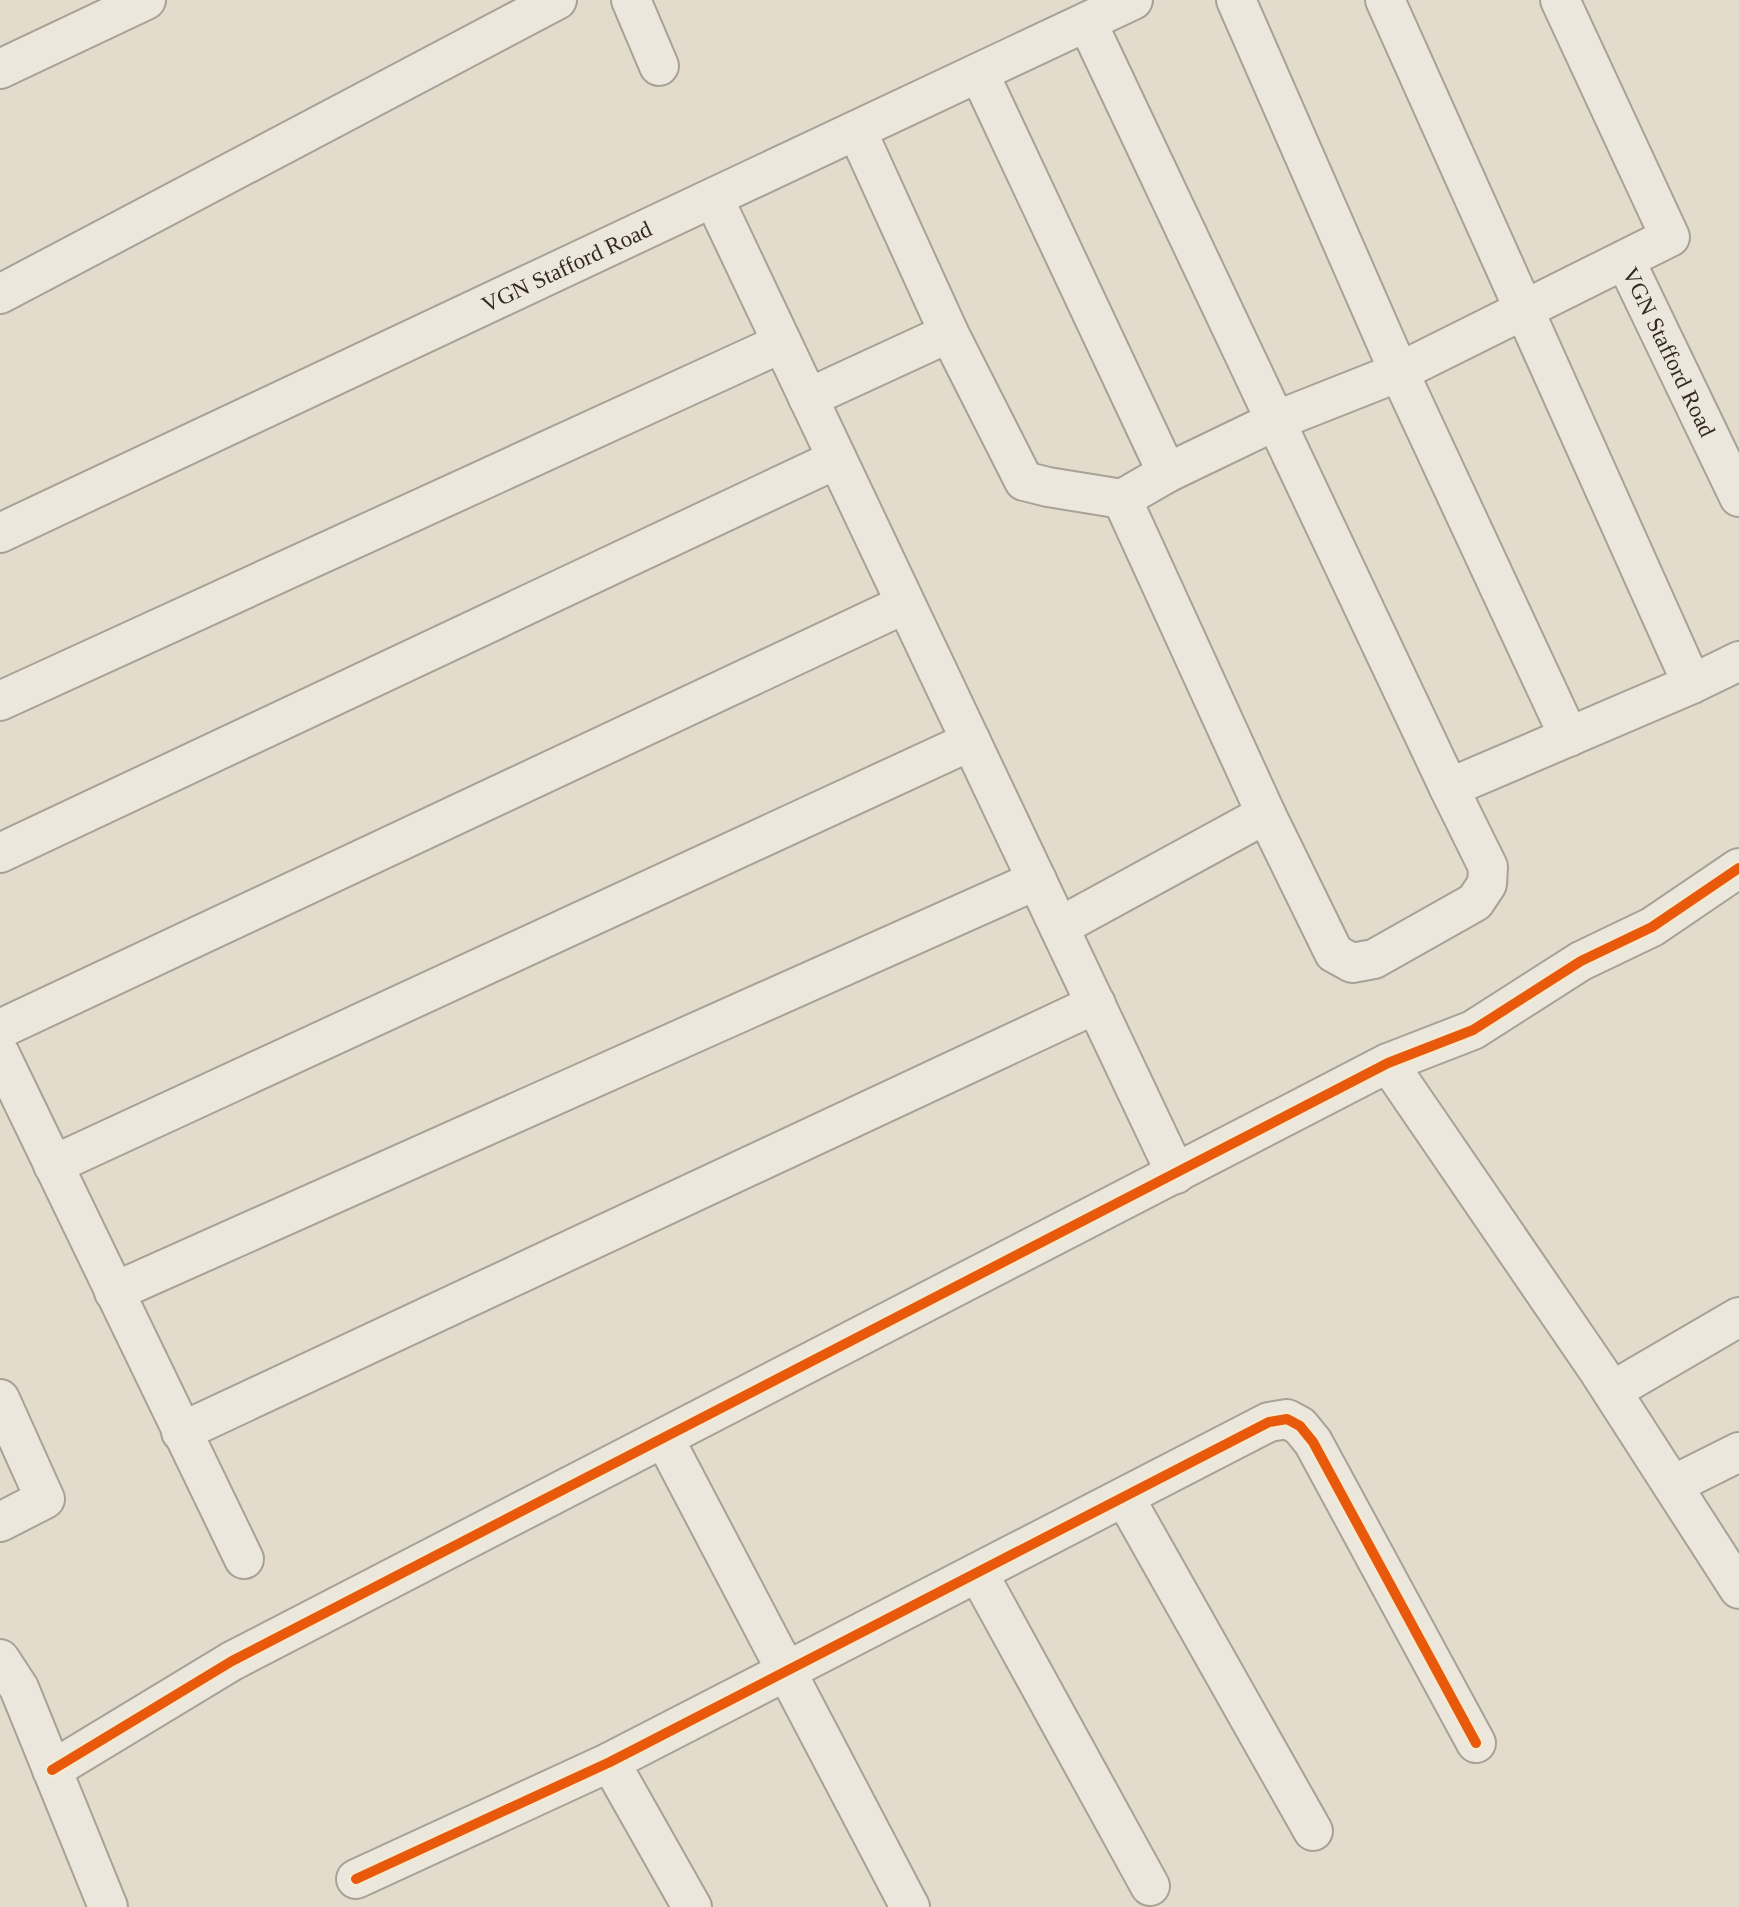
<svg xmlns="http://www.w3.org/2000/svg" width="1739" height="1907" font-family="Georgia,serif">
  <style>
    .lines { fill: none; stroke-linecap: round; stroke-linejoin: round }
    .minor-casing { stroke: #a8a195; stroke-width: 42 }
    .minor { stroke: #ece7dd; stroke-width: 38 }
    .cycleway-casing { stroke: #f5ead1; stroke-width: 15 }
    .cycleway { stroke: #e8590c; stroke-width: 10 }
    .labels { text-anchor: middle; stroke-width: 5; stroke-linejoin: round; paint-order: stroke }
    .street-label { font-size: 23px; fill: #36291d; stroke: #f5ead1 }
  </style>
  <rect width="100%" height="100%" fill="#e3dccc"/>
  <g class="lines">
    <g class="minor-casing">
      <g id="minor">
        <path d="M631 0 659 66"/>
        <path d="M1236 0 1399 372 1569 737"/>
        <path d="M1385 0 1692 684"/>
        <path d="M1087 22 1449 788"/>
        <path d="M0 69 146 0"/>
        <path d="M979 73 1167 473"/>
        <path d="M857 131 949 333 1024 481 1048 487 1122 499 1167 473 1275 421 1399 372 1670 237 1560 0"/>
        <path d="M714 199 1176 1174"/>
        <path id="s1" d="M1625 260 1739 497"/>
        <path d="M0 294 557 0"/>
        <path d="M808 398 949 333"/>
        <path d="M1122 499 1266 814 1334 953 1352 963 1374 959 1475 902 1487 884 1488 867 1449 788 1692 684 1739 661"/>
        <path id="s2" d="M0 533 1133 0"/>
        <path d="M0 701 782 343"/>
        <path d="M0 853 837 459"/>
        <path d="M1059 927 1266 814"/>
        <path d="M0 1029 905 604"/>
        <path d="M0 1054 244 1559"/>
        <path d="M1388 1063 1598 1370 1739 1589"/>
        <path d="M53 1165 971 741"/>
        <path d="M114 1292 1037 880"/>
        <path d="M1612 1391 1739 1317"/>
        <path d="M0 1399 45 1499 0 1522"/>
        <path d="M181 1432 1096 1004"/>
        <path d="M664 1438 910 1907"/>
        <path d="M1673 1485 1739 1452"/>
        <path d="M1125 1498 1313 1831"/>
        <path d="M978 1573 1150 1886"/>
        <path d="M0 1659 19 1688 108 1907"/>
        <path d="M610 1762 692 1907"/>
        <path d="M52 1770 232 1661 1388 1063 1473 1030 1581 961 1652 927 1739 868"/>
        <path d="M356 1879 610 1762 1269 1422 1287 1419 1300 1426 1313 1442 1476 1743"/>
      </g>
    </g>
    <use href="#minor" class="minor"/>
    <g class="cycleway-casing">
      <path id="cycleway" d="M52 1770 232 1661 1388 1063 1473 1030 1581 961 1652 927 1739 868
        M356 1879 610 1762 1269 1422 1287 1419 1300 1426 1313 1442 1476 1743"/>
    </g>
    <use href="#cycleway" class="cycleway"/>
  </g>
  <g class="labels">
    <g class="street-label">
      <text dy="8" stroke="none"><textPath href="#s2" startOffset="626">VGN Stafford Road</textPath></text>
      <text dy="8" stroke="none"><textPath href="#s1" startOffset="102">VGN Stafford Road</textPath></text>
    </g>
  </g>
</svg>
